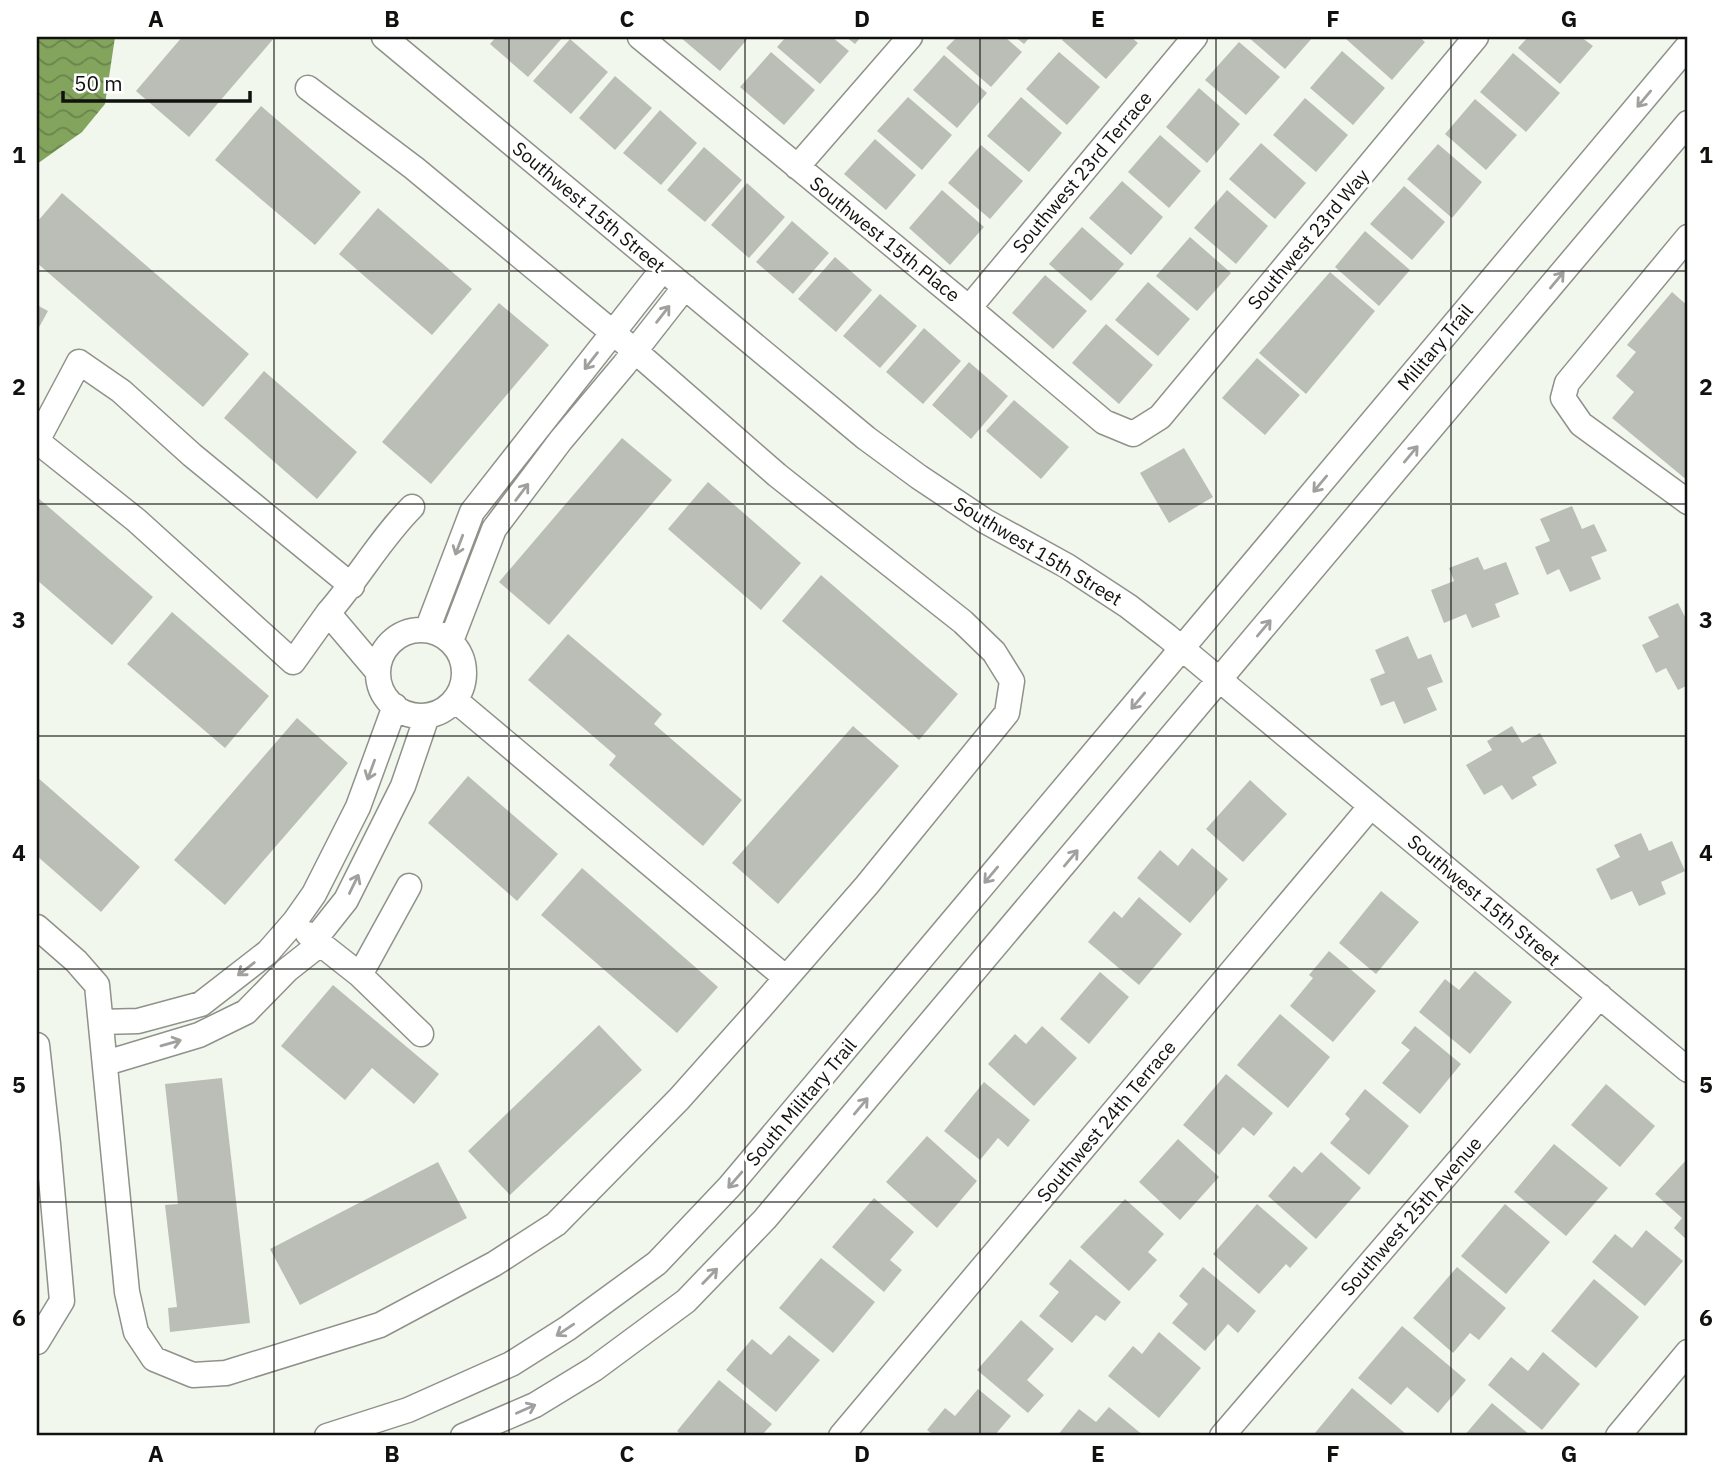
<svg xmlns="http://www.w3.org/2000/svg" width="1725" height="1473" font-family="'IBM Plex Sans',sans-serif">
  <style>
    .water { fill: url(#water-waves) }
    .building { fill: #babeb6 }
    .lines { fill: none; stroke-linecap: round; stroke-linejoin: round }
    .minor-casing { stroke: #8e928a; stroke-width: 27 }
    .minor { stroke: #fff; stroke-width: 24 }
    .oneway { stroke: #a0a09f }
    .grid { fill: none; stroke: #11120f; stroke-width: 2; stroke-opacity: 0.55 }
    .labels { text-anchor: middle; stroke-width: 6; stroke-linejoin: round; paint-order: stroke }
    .street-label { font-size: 19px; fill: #11120f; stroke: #fff }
    .neatline { fill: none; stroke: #11120f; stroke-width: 2.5 }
    .grid-label { font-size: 23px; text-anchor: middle; font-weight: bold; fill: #11120f }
  </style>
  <defs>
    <pattern id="water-waves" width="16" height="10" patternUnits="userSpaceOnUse" patternTransform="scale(1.75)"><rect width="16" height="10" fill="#83a45d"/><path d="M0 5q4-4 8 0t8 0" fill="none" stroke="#6a844b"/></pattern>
  </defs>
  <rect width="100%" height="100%" fill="#f2f7ee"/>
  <path class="water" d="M38 37H115L105 104 82 132 37 164Z"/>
  <path class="building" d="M182 37H275L189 137 136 91Z
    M496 37H563L528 77 490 44Z
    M680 37H749L720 71Z
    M786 37H832L849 51 820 84 777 47Z
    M846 37H861L855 44Z
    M957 37H1005L1022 52 991 87 946 48Z
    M1015 37H1030L1024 44Z
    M1065 37H1131L1138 43 1106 79 1062 40Z
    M1248 37H1313L1285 69Z
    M1348 37H1419L1425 42 1392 80 1346 39Z
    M1528 37H1581L1593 46 1560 84 1518 48Z
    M570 39 608 72 571 114 533 81Z
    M1239 42 1280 77 1246 115 1205 80Z
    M1342 51 1385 88 1353 125 1310 88Z
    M771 52 815 90 784 125 740 87Z
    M1059 52 1100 87 1067 125 1026 89Z
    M1513 53 1560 93 1526 132 1480 92Z
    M944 55 987 93 957 128 913 90Z
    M615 76 652 108 615 150 579 118Z
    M1199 88 1240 124 1207 163 1166 127Z
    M908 97 952 135 922 170 877 131Z
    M1021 97 1062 133 1029 172 987 136Z
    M1305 98 1348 135 1316 172 1273 135Z
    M1475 99 1517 135 1486 170 1445 134Z
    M261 106 361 192 315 245 215 160Z
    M660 110 697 143 661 185 623 153Z
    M1160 135 1201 171 1169 208 1128 172Z
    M875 139 916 175 886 210 844 174Z
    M1261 143 1306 183 1275 219 1229 179Z
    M1438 144 1482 182 1452 218 1407 179Z
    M981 145 1023 181 990 219 948 183Z
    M704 147 742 180 705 222 667 190Z
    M1122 181 1163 217 1131 255 1089 218Z
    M747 183 785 217 749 258 711 225Z
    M1404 186 1445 222 1412 260 1370 224Z
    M942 190 984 227 950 265 909 228Z
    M1227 190 1268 226 1236 264 1194 228Z
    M62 193 249 354 203 407 37 263V222Z
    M378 208 472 289 432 335 339 254Z
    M792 221 829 253 793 294 756 262Z
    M1082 227 1124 264 1091 301 1049 264Z
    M1365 231 1410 270 1379 306 1335 267Z
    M1190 237 1231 273 1197 311 1156 276Z
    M835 257 872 290 836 332 798 299Z
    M1330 272 1375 311 1306 394 1259 353Z
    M1045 275 1087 311 1053 349 1012 313Z
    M1148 282 1190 319 1158 356 1115 320Z
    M1672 292 1688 306V481L1612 418 1634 392 1616 376 1636 352 1627 345Z
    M880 294 917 326 880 368 843 336Z
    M499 303 549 345 431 484 382 442Z
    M37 305 48 311 37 331Z
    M1106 324 1153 365 1119 404 1072 363Z
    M924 328 961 361 923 404 886 372Z
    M1257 358 1300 395 1265 435 1222 398Z
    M969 362 1008 396 971 439 932 405Z
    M264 371 357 452 317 499 224 418Z
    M1014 400 1069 447 1041 479 986 431Z
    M622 438 672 480 549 625 499 582Z
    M1184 448 1213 497 1169 523 1140 473Z
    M708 482 801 563 761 610 668 529Z
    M37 497 153 597 112 645 37 580Z
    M1572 506 1582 529 1594 524 1607 551 1591 557 1601 579 1570 592 1559 569 1547 575 1535 547 1550 541 1540 519Z
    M1478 557 1484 570 1506 562 1519 594 1495 604 1500 617 1472 628 1466 614 1444 623 1431 590 1454 581 1449 568Z
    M821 575 958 694 919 740 782 621Z
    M1678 603 1688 623V685L1678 690 1666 668 1656 673 1642 645 1659 637 1648 617Z
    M172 612 269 696 225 748 127 664Z
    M568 634 662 714 654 724 742 800 703 846 609 765 616 756 528 680Z
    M1408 636 1418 659 1431 654 1443 682 1427 688 1437 710 1404 724 1394 701 1381 706 1370 679 1385 673 1375 650Z
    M297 718 348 763 225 905 174 860Z
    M853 726 899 766 778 904 732 863Z
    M1512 726 1522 743 1540 733 1557 763 1532 777 1537 785 1512 800 1502 785 1484 795 1466 765 1492 750 1487 741Z
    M468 776 558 854 517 901 428 823Z
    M37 777 140 867 101 912 37 856Z
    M1250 780 1287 814 1243 862 1206 829Z
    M1641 833 1649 851 1672 841 1685 871 1661 882 1666 894 1639 906 1632 891 1611 900 1596 869 1620 857 1614 845Z
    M1192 848 1228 879 1190 923 1137 878 1160 850 1178 866Z
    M582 868 718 987 677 1033 541 915Z
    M1381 891 1419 922 1376 974 1339 943Z
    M1139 897 1182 934 1139 985 1088 942 1114 911 1122 918Z
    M1329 951 1376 991 1333 1042 1290 1006 1313 978 1309 975Z
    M1475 971 1512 1002 1470 1054 1419 1012 1445 979 1459 990Z
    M1100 972 1129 997 1089 1044 1060 1019Z
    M333 985 439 1074 414 1104 372 1068 345 1100 281 1046Z
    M1280 1014 1330 1057 1288 1108 1237 1065Z
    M599 1025 642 1070 510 1195 468 1151Z
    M1042 1026 1077 1058 1034 1106 988 1064 1015 1034 1026 1044Z
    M1415 1026 1461 1064 1420 1114 1382 1083 1410 1050 1401 1043Z
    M1226 1074 1273 1113 1254 1136 1243 1127 1219 1155 1183 1125Z
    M222 1078 250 1323 170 1332 168 1308 177 1307 165 1205 178 1204 165 1084Z
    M984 1082 1030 1120 1008 1147 998 1138 980 1160 944 1131Z
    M1606 1084 1655 1126 1620 1167 1571 1125Z
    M1365 1089 1409 1126 1369 1175 1330 1143 1350 1119 1345 1114Z
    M927 1136 977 1181 937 1228 886 1182Z
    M1178 1139 1219 1177 1180 1220 1139 1182Z
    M1554 1144 1608 1188 1566 1236 1514 1192Z
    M1321 1152 1361 1188 1316 1239 1268 1196 1294 1166 1302 1173Z
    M1688 1158V1241L1674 1228 1682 1218 1655 1194Z
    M438 1162 467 1218 300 1305 270 1249Z
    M874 1198 914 1232 890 1260 902 1270 884 1292 832 1247Z
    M1125 1199 1164 1234 1148 1252 1157 1260 1129 1291 1080 1247Z
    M1257 1204 1308 1248 1290 1268 1286 1264 1259 1294 1213 1254Z
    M1505 1204 1550 1242 1506 1294 1461 1256Z
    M1646 1230 1683 1261 1645 1306 1592 1262 1615 1234 1632 1248Z
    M821 1258 875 1302 833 1353 779 1308Z
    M1070 1259 1121 1302 1105 1321 1096 1315 1072 1343 1039 1316 1059 1292 1049 1284Z
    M1203 1267 1256 1311 1238 1333 1228 1324 1205 1351 1172 1323 1188 1304 1179 1296Z
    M1457 1267 1506 1308 1479 1340 1470 1333 1453 1353 1413 1318Z
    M1594 1279 1639 1317 1596 1368 1551 1331Z
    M1021 1320 1054 1349 1027 1380 1044 1395 1028 1413 977 1370Z
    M1402 1326 1466 1380 1438 1413 1407 1387 1391 1405 1358 1378Z
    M1159 1332 1201 1368 1159 1418 1108 1376 1133 1346 1142 1354Z
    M789 1335 820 1360 776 1412 726 1370 752 1339 771 1355Z
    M1543 1352 1580 1384 1542 1430 1488 1385 1511 1357 1528 1371Z
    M719 1380 772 1424 761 1436H683L677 1431Z
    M1352 1388 1406 1434 1403 1436H1319L1315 1433Z
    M978 1389 1011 1416 994 1436H935L927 1430 945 1408 955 1416Z
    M1492 1403 1531 1436H1464Z
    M1109 1407 1144 1436H1057L1079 1409 1096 1422Z"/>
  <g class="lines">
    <g class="minor-casing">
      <path id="minor" d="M384 37 866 438 919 477 985 521 1067 566 1128 606 1167 636 1688 1070
        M640 37 969 308 1104 422 1133 434 1160 417 1476 37
        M797 167 910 37
        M1688 237 1567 383 1563 398 1581 424 1688 502
        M969 308 1195 37
        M328 613 293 662 136 520 37 441 79 362 121 391 192 455 352 586
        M378 673a43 43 0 1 1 86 0a43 43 0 1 1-86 0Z
        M427 630 472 512 663 269
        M451 641 494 529 561 440 624 365 685 287
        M378 672 328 613C358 579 380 539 412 507
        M455 700 786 978
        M37 927 76 961 97 985 127 1292 136 1332 154 1359 193 1375 226 1373 380 1325 494 1264 556 1224 679 1099 761 1007 867 885 1007 713 1012 681 994 652 963 622 777 475 635 351 414 168 308 88
        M308 934 360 975 409 886
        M315 939 346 900 403 786 427 716
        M360 975 421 1034
        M101 1022 138 1021 201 1004 268 952 295 921 314 894 358 807 395 706
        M37 1045 48 1144 62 1301 37 1342
        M106 1063 199 1035 246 1012 287 970 320 944
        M327 1436 408 1410 511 1364 568 1328 657 1263 730 1186 1688 46
        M463 1436 535 1405 594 1369 686 1301 765 1219 1688 123
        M841 1436 1371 806
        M1222 1436 1600 996
        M1618 1436 1688 1352"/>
    </g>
    <use href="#minor" class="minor"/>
  </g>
  <defs><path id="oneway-shaft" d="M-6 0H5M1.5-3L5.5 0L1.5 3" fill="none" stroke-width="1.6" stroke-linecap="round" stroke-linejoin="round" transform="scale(1.75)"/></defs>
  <g class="oneway">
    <use href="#oneway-shaft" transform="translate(1644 99) rotate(130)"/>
    <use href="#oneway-shaft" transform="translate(1557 280) rotate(-50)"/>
    <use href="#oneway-shaft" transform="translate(663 314) rotate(-52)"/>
    <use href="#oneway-shaft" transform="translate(591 361) rotate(128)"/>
    <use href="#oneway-shaft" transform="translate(1411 454) rotate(-50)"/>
    <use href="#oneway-shaft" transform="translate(1320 484) rotate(130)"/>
    <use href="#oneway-shaft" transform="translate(522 492) rotate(-53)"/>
    <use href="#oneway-shaft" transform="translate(459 545) rotate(111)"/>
    <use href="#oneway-shaft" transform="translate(1264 628) rotate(-50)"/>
    <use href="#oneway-shaft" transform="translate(1138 701) rotate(130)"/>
    <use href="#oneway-shaft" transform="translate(371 770) rotate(110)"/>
    <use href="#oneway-shaft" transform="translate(1071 858) rotate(-50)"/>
    <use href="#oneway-shaft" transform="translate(991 875) rotate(130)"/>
    <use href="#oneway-shaft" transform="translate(354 884) rotate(-64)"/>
    <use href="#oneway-shaft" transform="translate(246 969) rotate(142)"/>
    <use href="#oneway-shaft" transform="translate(171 1043) rotate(-16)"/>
    <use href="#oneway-shaft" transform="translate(861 1106) rotate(-50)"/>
    <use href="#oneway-shaft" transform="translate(735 1180) rotate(131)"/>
    <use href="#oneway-shaft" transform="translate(710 1276) rotate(-46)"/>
    <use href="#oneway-shaft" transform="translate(565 1330) rotate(146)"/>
    <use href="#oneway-shaft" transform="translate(526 1409) rotate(-24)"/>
  </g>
  <path class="grid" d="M274 37V1436M509 37V1436M745 37V1436M980 37V1436M1216 37V1436M1451 37V1436M37 271H1688M37 504H1688M37 736H1688M37 969H1688M37 1202H1688"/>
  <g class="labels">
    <g class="street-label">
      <text transform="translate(1082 172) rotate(-50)" y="7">Southwest 23rd Terrace</text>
      <text transform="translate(589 207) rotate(40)" y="7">Southwest 15th Street</text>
      <text transform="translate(885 239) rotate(39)" y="7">Southwest 15th Place</text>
      <text transform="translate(1308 239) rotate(-50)" y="7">Southwest 23rd Way</text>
      <text transform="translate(1435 347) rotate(-50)" y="7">Military Trail</text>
      <text transform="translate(1038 551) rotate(31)" y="7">Southwest 15th Street</text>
      <text transform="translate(1484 900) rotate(40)" y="7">Southwest 15th Street</text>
      <text transform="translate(801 1102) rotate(-50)" y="7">South Military Trail</text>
      <text transform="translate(1106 1121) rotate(-50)" y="7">Southwest 24th Terrace</text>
      <text transform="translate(1411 1216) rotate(-49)" y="7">Southwest 25th Avenue</text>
    </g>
  </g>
  <rect width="1725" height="1473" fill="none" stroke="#ffffff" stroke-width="77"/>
  <path d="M63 91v10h187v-10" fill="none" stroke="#11120f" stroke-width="3.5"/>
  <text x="74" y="91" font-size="21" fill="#11120f" stroke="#ffffff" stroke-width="5" paint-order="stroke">50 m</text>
  <rect x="38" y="38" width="1648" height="1396" class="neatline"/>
  <g class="grid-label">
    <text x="156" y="27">A</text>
    <text x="392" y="27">B</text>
    <text x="627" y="27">C</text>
    <text x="862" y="27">D</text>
    <text x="1098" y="27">E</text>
    <text x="1333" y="27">F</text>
    <text x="1569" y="27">G</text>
    <text x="19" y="163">1</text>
    <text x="1706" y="163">1</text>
    <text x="19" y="395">2</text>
    <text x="1706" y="395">2</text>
    <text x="19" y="628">3</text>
    <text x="1706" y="628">3</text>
    <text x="19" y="861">4</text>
    <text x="1706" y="861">4</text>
    <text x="19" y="1093">5</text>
    <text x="1706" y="1093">5</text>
    <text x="19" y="1326">6</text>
    <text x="1706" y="1326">6</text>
    <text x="156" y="1462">A</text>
    <text x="392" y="1462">B</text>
    <text x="627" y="1462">C</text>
    <text x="862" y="1462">D</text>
    <text x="1098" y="1462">E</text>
    <text x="1333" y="1462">F</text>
    <text x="1569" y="1462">G</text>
  </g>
</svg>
